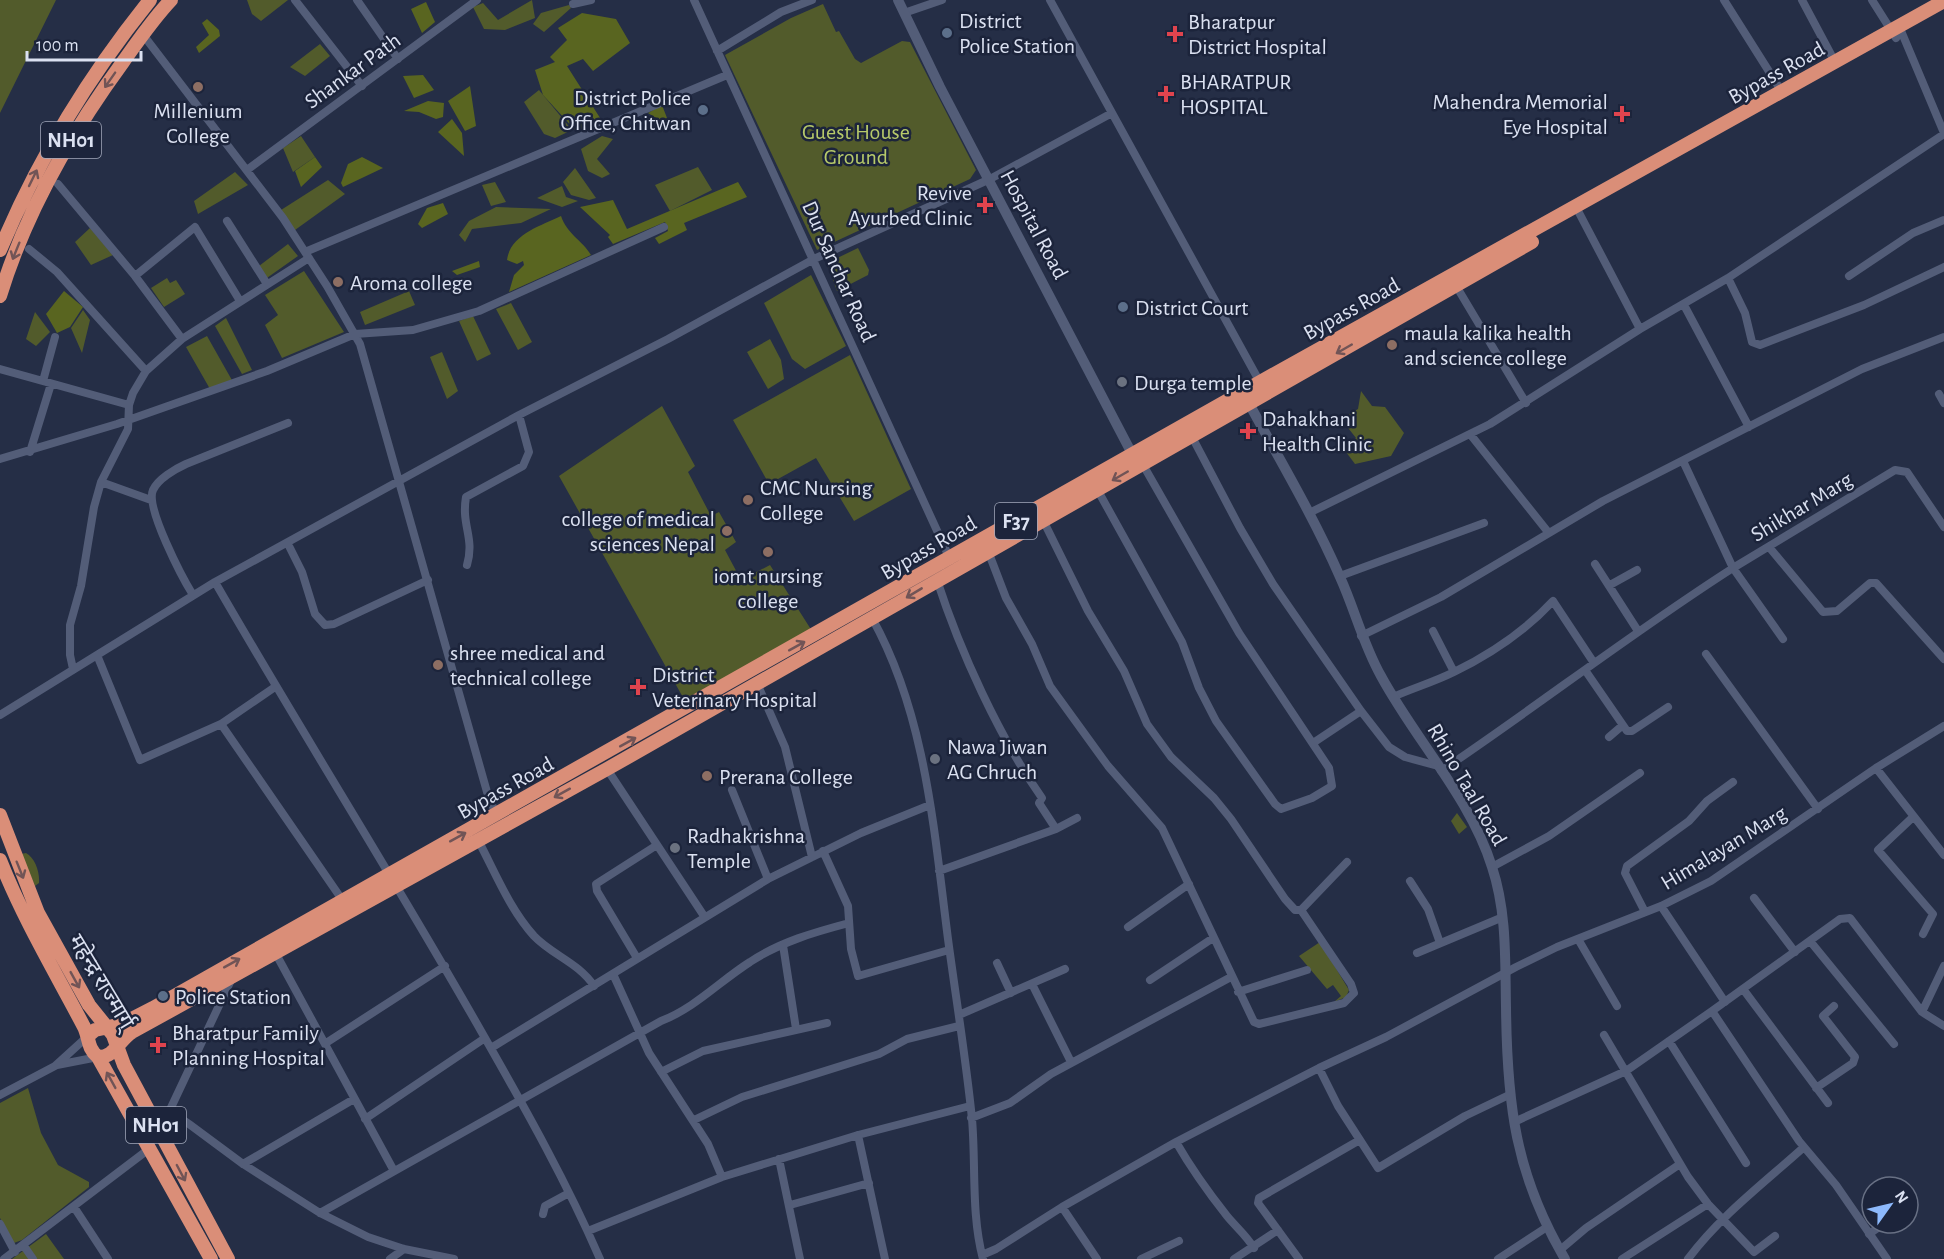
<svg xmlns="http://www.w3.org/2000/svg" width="1944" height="1259" font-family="'Alegreya Sans','Noto Sans Devanagari',sans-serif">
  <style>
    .green { fill: #525b2b }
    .forest { fill: #596520 }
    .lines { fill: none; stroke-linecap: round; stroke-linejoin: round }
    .minor { stroke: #535d78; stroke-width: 8 }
    .tertiary { stroke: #535d78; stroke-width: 10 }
    .trunk { stroke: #da8e78; stroke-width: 14 }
    .oneway { stroke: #715456 }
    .service-dot { fill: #5c6f8a; stroke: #1c243b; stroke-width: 2 }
    .health-dot { fill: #e0444e; stroke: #1c243b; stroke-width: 2 }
    .education-dot { fill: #8d6e63; stroke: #1c243b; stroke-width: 2 }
    .worship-dot { fill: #6b7280; stroke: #1c243b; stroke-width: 2 }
    .labels { text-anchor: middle; stroke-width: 5; stroke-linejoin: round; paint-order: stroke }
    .shield { fill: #1c243b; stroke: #a2a8ba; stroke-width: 1.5 }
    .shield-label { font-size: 21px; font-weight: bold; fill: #dbe1f1 }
    .poi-label { font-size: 22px; fill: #dbe1f1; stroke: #1c243b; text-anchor: start }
    .street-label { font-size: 22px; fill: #dbe1f1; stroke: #1c243b }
    .park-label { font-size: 22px; fill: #b7ca6a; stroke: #1c243b }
  </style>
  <rect width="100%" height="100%" fill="#252e46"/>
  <path class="green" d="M0 0H56L0 113Z
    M247 0H288L261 21 252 14Z
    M532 0 535 18 505 30 484 29 473 7 483 3 498 20Z
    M823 4 836 32 839 31 855 59 861 63 902 41 910 42 976 170 970 179 817 250 725 55 791 18Z
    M569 5 571 8 544 32 533 24 541 13Z
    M320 44 330 56 305 76 290 67Z
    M539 90 572 130 555 138 544 134 524 102Z
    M301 136 315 157 293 172 283 148Z
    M602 136 613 139 597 159 610 174 602 178 588 171 581 149Z
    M698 167 712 190 670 211 655 185Z
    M575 168 596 198 589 200 571 195 563 182Z
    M235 172 248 185 198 214 194 201Z
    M328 180 345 194 295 230 281 210Z
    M495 182 506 202 491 206 482 185Z
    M562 186 566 197 578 201 562 207 537 198Z
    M496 207 551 209 521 223 472 229 465 242 459 235 469 221Z
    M90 228 113 255 91 265 75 242Z
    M288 244 298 256 264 280 259 266Z
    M858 248 869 270 868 275 837 291 827 263Z
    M304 271 344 332 282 358 265 325 278 315 265 295Z
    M811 275 846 346 805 369 792 359 764 303Z
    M167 278 170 283 176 280 185 294 164 307 151 288Z
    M409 291 415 305 365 325 360 312Z
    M511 303 532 342 518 350 496 309Z
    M83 310 90 320 82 353 71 328Z
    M35 312 50 332 36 346 26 339Z
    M473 316 491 354 477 361 459 321Z
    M226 318 252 370 242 374 215 326Z
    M207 336 233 382 210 389 186 347Z
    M770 339 781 360 784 379 768 389 747 352Z
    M442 352 458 391 447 399 430 357Z
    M850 355 911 489 854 521 816 458 769 484 733 420Z
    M1361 391 1372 406 1385 407 1404 433 1391 456 1355 464 1343 448 1356 438 1341 419 1358 409Z
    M662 406 695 466 688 472 711 516 719 512 736 542 725 550 741 580 770 565 812 631 685 701 559 476Z
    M1457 813 1467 827 1459 834 1451 821Z
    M26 853C35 858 40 872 39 883L35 886 21 854Z
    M1320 942 1349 990 1346 997 1334 1002 1341 996 1333 985 1327 989 1299 956Z
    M28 1088 41 1133 58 1165 89 1182V1187L22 1240 14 1243 0 1218V1103Z
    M46 1234 64 1259H12Z"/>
  <path class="forest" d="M426 2 435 22 422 33 411 9Z
    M582 13 616 19 630 43 593 71 583 59 567 66 602 121 576 131 543 95 535 70 555 62 550 57 567 40 558 28Z
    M207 19 219 30 220 36 199 53 196 47 209 35 202 23Z
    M423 75 434 90 414 98 403 76Z
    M470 86 476 126 465 131 448 101Z
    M428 101 444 103 443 117 436 119 419 112 404 111Z
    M662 105 667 118 659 120 648 113Z
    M452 119 462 133 464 156 438 132Z
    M315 157 322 167 301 187 295 171Z
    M362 157 383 168 343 187 341 183 348 164Z
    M738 182 747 197 684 223 687 230 659 244 655 238 668 231 665 222 613 244 608 237 610 235 580 207 613 200 627 229Z
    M443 203 448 214 422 228 418 224 427 208Z
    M561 216C567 234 582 240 591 255L509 292 514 275 524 265 523 261 517 264 507 260C510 235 540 226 561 216Z
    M479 261 480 267 457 275 452 271Z
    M64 291 83 307 70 327 57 333 46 314Z"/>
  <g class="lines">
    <path class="minor" d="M295 0 362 86
      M357 0 398 59
      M694 0 950 559
      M1050 0 1262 386
      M1724 0 1782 92
      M1802 0 1835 62
      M1872 0 1896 38
      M573 4 591 0
      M904 13 942 0
      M1899 26 1944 133
      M141 32 283 218 327 286 360 344 489 799 497 815
      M717 51 781 12 812 0
      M247 170 477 0
      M58 184 135 276 182 339
      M1576 207 1640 329
      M227 221 267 284
      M29 249 57 272 146 371 133 393 129 405 128 429 101 482 94 507 81 586 70 625V655L73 669
      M305 252 727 75
      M135 276 195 227 240 301
      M1849 276 1913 233 1944 220
      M1728 278 1745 313 1752 342 1760 345 1864 305 1944 267
      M1455 284 1526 403
      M1684 305 1749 427
      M0 369 129 405
      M146 371 182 339 309 258
      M43 381 55 337
      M1939 394 1944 403
      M1190 433 1240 528 1273 584 1361 711 1389 747 1405 757 1438 766
      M1470 434 1548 532
      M30 452 51 384
      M0 459 117 424 267 371 355 334 413 330 479 311 664 227
      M101 482 151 500
      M1097 489 1182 642 1199 688 1216 721 1275 804 1281 809 1312 798 1332 786 1329 768 1239 633 1142 463
      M1309 513 1490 424 1640 329 1728 278 1944 134
      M288 544 302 572 315 614 325 625 334 624 428 580
      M1769 547 1823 612 1837 611 1870 583H1876L1944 659
      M988 551 1006 598 1032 644 1050 686 1108 766 1162 828 1254 1022 1259 1024 1344 1003 1354 993 1351 984 1301 910H1295L1285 899 1231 819 1214 798 1171 757 1147 724 1124 671 1088 611 1043 520
      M1595 564 1638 631
      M467 565C475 537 461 526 466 497L523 466 529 452 519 415
      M1340 576 1484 523
      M937 580C960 651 999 737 1042 798L1039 803 1056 829
      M215 582C303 735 398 884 485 1038 526 1110 567 1183 600 1259
      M1610 585 1637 570
      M193 595C183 579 145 507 153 490 158 479 175 469 186 464L288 423
      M872 618C926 715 934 831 948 939 956 999 966 1059 972 1119 976 1165 971 1214 983 1259
      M1433 631 1454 672
      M1361 636 1441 597 1603 501 1862 369 1944 337
      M1783 639 1733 568 1895 470 1907 472 1944 527
      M1706 654 1818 809
      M97 655 140 760 221 724 275 687
      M1585 670 1627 731H1632L1668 707
      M756 681 785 747 812 857
      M1393 697C1413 688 1434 682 1454 672 1491 654 1525 631 1553 601L1594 663
      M0 715 215 582 519 415 668 339 814 259 990 179 1112 113
      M221 724 343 901
      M1609 737 1623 725
      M1313 743 1361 711
      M1876 768 1944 855
      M607 769 704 916
      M1441 771C1539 705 1633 632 1733 568L1683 461
      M732 790 768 879
      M1913 817 1878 850 1933 914 1923 934
      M478 840C495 872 509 908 534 936 552 955 579 963 594 986
      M823 851 848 906 851 949 858 976 949 950
      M1492 867 1549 836 1640 773
      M939 871 1056 829 1077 818
      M1410 881 1428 909 1440 943
      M1754 898 1795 952
      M1661 906 1725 1002
      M1301 910 1347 862
      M1645 912 1625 873 1627 866 1689 821 1707 801 1733 782
      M1128 927 1189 884
      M1578 939 1617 1006
      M1810 941 1894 1044
      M783 945 796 1029
      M1417 953 1503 917
      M276 954 394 1171
      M637 958 597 891 596 884 657 845
      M997 963 1011 993
      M613 974 649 1053 708 1144 722 1177
      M1150 980 1213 938
      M1032 984 1071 1062
      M1743 989 1828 1103
      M1238 992 1307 970
      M1712 1011 1840 919 1850 918 1922 1012 1944 1026
      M1922 1012 1944 966
      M959 1015 1065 969
      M1604 1035 1688 1177 1708 1204 1754 1252 1775 1236
      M1669 1041 1746 1163
      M326 1043 445 966
      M491 1048 768 879 861 833 930 805
      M57 1065 98 1057
      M1319 1068 1338 1106 1378 1168 1465 1116 1511 1094
      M661 1072 703 1051 827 1023
      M1816 1088 1853 1063 1855 1057 1823 1016 1834 1006
      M0 1095 55 1066 88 1036
      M168 1114 176 1115 189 1124 243 1164 320 1213 368 1237 404 1249 454 1259
      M165 1116 168 1114 232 978
      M971 1118 1010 1103 1051 1074 1231 977
      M365 1119 485 1038
      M694 1120 742 1097 879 1054 907 1039 959 1026
      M1514 1122 1626 1071 1712 1011 1799 1141 1836 1185 1887 1259
      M858 1135 885 1259
      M1176 1142C1191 1168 1208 1192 1227 1216 1236 1227 1246 1235 1254 1248
      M779 1159 800 1259
      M243 1164 354 1099
      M790 1205 869 1183
      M74 1207 108 1259
      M1062 1207 1176 1142 1319 1068 1386 1037 1516 967 1557 947 1661 906 1711 881 1876 768 1944 726
      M320 1213 661 1021C695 1008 720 981 750 962 780 942 815 932 849 923
      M543 1214 545 1206 569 1193
      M0 1224 15 1252
      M588 1231 722 1177 858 1135 970 1106
      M1869 1234 1885 1223
      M24 1246 33 1259
      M1560 1250 1586 1228 1680 1164
      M982 1255 996 1249 1062 1207 1097 1259
      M4 1259 149 1149
      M390 1259 404 1249
      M1141 1259 1179 1241
      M1234 1259 1278 1230
      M1299 1259 1258 1203 1259 1198 1358 1141
      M1498 1259 1547 1227
      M1622 1259 1708 1204
      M1688 1259C1720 1216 1764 1183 1804 1147"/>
    <path class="tertiary" d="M898 0 940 87 1129 448 1138 459
      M1246 398C1278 457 1313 515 1340 577 1355 610 1363 644 1381 676 1415 739 1471 799 1492 867 1507 912 1505 960 1506 1007 1507 1104 1515 1174 1565 1259"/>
    <path class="trunk" d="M0 250C38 159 88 77 150 0
      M0 296C26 211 71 133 123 62 138 41 153 19 171 0
      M0 815 38 913 89 1005 113 1035 124 1065 228 1259
      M0 860C23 918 54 970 83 1025 90 1037 86 1047 98 1057L211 1259
      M88 1036 95 1030 122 1024 153 1008 1260 382 1944 1
      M98 1057C114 1058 119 1040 132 1032L607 769 1532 242"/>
  </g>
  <defs><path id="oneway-shaft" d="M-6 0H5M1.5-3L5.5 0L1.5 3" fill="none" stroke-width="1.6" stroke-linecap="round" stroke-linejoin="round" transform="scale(1.5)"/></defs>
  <g class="oneway">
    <use href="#oneway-shaft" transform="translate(110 80) rotate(125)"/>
    <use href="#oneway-shaft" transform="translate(33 178) rotate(-64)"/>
    <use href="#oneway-shaft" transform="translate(16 251) rotate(112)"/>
    <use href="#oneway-shaft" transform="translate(1344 349) rotate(150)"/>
    <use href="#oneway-shaft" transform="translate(1120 476) rotate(150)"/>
    <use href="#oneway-shaft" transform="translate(914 593) rotate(149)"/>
    <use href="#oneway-shaft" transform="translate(797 646) rotate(-29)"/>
    <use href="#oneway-shaft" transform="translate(628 742) rotate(-29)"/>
    <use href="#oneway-shaft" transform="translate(562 793) rotate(151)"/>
    <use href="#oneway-shaft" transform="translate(458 837) rotate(-29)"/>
    <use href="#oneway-shaft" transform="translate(20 870) rotate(68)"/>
    <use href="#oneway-shaft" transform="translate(232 963) rotate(-29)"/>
    <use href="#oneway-shaft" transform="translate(75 980) rotate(61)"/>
    <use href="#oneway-shaft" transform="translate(111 1080) rotate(-119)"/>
    <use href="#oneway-shaft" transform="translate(181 1173) rotate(62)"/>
  </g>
  <g class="service-dot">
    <circle cx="947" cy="33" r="6"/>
    <circle cx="703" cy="110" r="6"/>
    <circle cx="1123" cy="307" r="6"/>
    <circle cx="163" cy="996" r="6"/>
  </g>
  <g class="health-dot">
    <path d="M1172 25h6v6h6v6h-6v6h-6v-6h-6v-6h6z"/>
    <path d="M1163 85h6v6h6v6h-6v6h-6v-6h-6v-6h6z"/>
    <path d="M1619 105h6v6h6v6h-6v6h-6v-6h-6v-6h6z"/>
    <path d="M982 196h6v6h6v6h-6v6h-6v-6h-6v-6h6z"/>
    <path d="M1245 422h6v6h6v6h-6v6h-6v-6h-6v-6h6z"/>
    <path d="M635 678h6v6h6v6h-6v6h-6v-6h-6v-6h6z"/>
    <path d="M155 1036h6v6h6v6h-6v6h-6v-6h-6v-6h6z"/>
  </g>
  <g class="education-dot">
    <circle cx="198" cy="87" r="6"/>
    <circle cx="338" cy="282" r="6"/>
    <circle cx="1392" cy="345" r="6"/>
    <circle cx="748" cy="500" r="6"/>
    <circle cx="727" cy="531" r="6"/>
    <circle cx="768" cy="552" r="6"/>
    <circle cx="438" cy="665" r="6"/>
    <circle cx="707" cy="776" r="6"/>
  </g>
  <g class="worship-dot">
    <circle cx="1122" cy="382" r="6"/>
    <circle cx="935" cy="759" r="6"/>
    <circle cx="675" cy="848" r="6"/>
  </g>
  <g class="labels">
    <g class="shield">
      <rect x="41" y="122" width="60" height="36" rx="4.5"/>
      <rect x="995" y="503" width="42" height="36" rx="4.5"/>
      <rect x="126" y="1107" width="60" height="36" rx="4.5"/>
    </g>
    <g class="shield-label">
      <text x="71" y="147">NH01</text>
      <text x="1016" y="528">F37</text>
      <text x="156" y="1132">NH01</text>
    </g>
    <g class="poi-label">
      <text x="959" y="28">District<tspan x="959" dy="25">Police Station</tspan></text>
      <text x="1188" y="29">Bharatpur<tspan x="1188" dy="25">District Hospital</tspan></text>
      <text x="1180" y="89">BHARATPUR<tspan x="1180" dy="25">HOSPITAL</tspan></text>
      <text x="691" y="105" text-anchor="end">District Police<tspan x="691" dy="25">Office, Chitwan</tspan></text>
      <text x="1608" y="109" text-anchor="end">Mahendra Memorial<tspan x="1608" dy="25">Eye Hospital</tspan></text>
      <text x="198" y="118" text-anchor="middle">Millenium<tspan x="198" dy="25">College</tspan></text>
      <text x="972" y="200" text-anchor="end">Revive<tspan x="972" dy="25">Ayurbed Clinic</tspan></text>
      <text x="350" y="290">Aroma college</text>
      <text x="1135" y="315">District Court</text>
      <text x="1404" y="340">maula kalika health<tspan x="1404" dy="25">and science college</tspan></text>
      <text x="1134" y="390">Durga temple</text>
      <text x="1262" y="426">Dahakhani<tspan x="1262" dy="25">Health Clinic</tspan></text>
      <text x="760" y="495">CMC Nursing<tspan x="760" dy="25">College</tspan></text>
      <text x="715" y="526" text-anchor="end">college of medical<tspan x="715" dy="25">sciences Nepal</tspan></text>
      <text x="768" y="583" text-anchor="middle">iomt nursing<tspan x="768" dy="25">college</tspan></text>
      <text x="450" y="660">shree medical and<tspan x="450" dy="25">technical college</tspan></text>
      <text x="652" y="682">District<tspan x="652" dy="25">Veterinary Hospital</tspan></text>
      <text x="947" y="754">Nawa Jiwan<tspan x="947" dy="25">AG Chruch</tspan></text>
      <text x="719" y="784">Prerana College</text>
      <text x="687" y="843">Radhakrishna<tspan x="687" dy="25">Temple</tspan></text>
      <text x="175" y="1004">Police Station</text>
      <text x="172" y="1040">Bharatpur Family<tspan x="172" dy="25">Planning Hospital</tspan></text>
    </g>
    <g class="street-label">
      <text transform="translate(352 70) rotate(-36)" y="8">Shankar Path</text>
      <text transform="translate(1776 72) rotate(-29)" y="8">Bypass Road</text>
      <text transform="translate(1035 224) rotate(62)" y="8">Hospital Road</text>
      <text transform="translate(840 271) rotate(66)" y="8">Dur Sanchar Road</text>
      <text transform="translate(1351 308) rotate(-29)" y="8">Bypass Road</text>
      <text transform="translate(1801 506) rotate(-31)" y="8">Shikhar Marg</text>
      <text transform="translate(928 547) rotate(-30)" y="8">Bypass Road</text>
      <text transform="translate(1468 784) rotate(60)" y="8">Rhino Taal Road</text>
      <text transform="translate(505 787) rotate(-29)" y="8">Bypass Road</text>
      <text transform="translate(1723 847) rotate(-31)" y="8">Himalayan Marg</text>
      <text transform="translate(102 981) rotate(59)" y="8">महेन्द्र राज्मार्ग्</text>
    </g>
    <g class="park-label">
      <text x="856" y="139">Guest House<tspan x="856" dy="25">Ground</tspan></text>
    </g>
  </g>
  <g transform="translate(1890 1205) rotate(56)"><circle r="28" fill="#1c243b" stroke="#687084" stroke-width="1.5"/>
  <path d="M0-4.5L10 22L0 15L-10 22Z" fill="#8db9fc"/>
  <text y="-9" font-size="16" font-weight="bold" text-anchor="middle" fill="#dbe1f1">N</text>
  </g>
  <path d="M27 51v9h114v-9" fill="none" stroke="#dbe1f1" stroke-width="3"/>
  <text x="36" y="51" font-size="18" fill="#dbe1f1" stroke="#1c243b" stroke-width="4.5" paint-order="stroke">100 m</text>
</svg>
